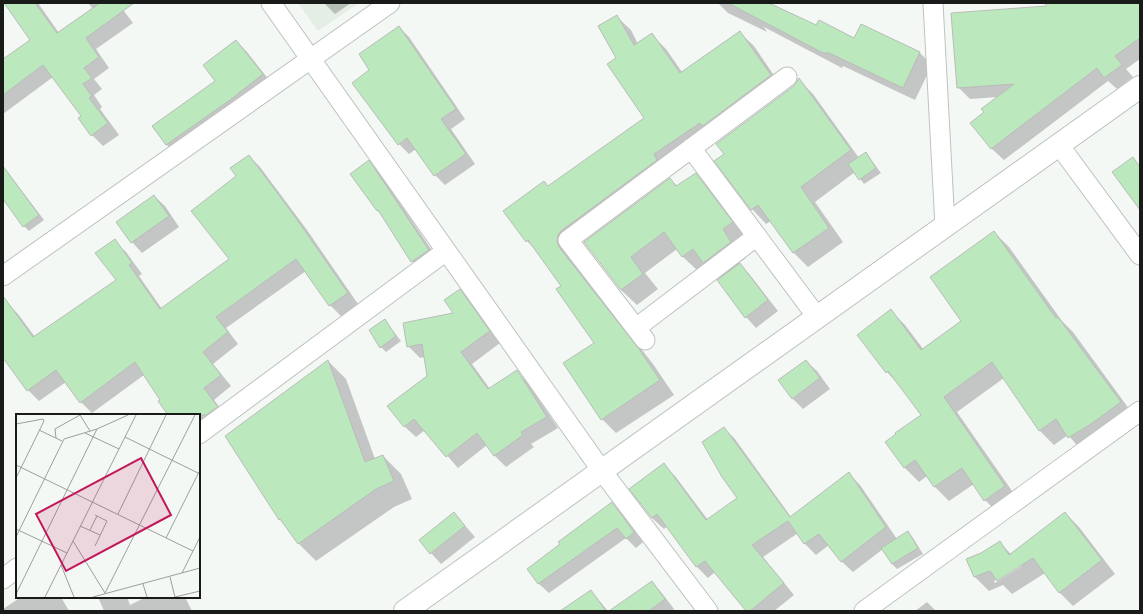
<svg xmlns="http://www.w3.org/2000/svg" width="1143" height="614" font-family="'PT Serif',serif">
  <style>
    .built { fill: #e4eee5 }
    .shadow { fill: #0003; fill-rule: evenodd }
    .building { fill: #bce8be; stroke: #b9bcb9 }
    .lines { fill: none; stroke-linecap: round; stroke-linejoin: round }
    .street-casing { stroke: #bfc2bf; stroke-width: 21 }
    .secondary-casing { stroke: #bfc2bf; stroke-width: 24 }
    .street { stroke: #fff; stroke-width: 19 }
    .secondary { stroke: #fff; stroke-width: 22 }
    .inset-road { fill: none; stroke: #9ca09d; stroke-width: 1 }
    .view { fill: #c2185b; fill-opacity: 0.15; stroke: #c2185b; stroke-width: 2 }
    .inset-edge { fill: none; stroke: #191b19; stroke-width: 2 }
  </style>
  <rect width="100%" height="100%" fill="#f4f8f5"/>
  <path class="built" d="M298 3H359L318 31Z"/>
  <path class="shadow" d="M5 3H38L59 33 93 9 88 3H118L133 23 96 49 109 68 94 79 102 89 94 95 102 107 100 109 119 135 103 146 92 135 82 116 53 77 3 114V61L31 40Z
    M324 3H351L335 14Z
    M718 3H766L816 27 854 40 919 52 932 65 915 100 843 66 842 68 764 27 767 32 728 13Z
    M1047 3H1140V59L1126 69 1133 77 1117 89 1108 81 1004 160 992 149 971 123 985 112 998 97 970 99 958 87 1047 7Z
    M616 16 631 30 638 44 652 35 666 49 682 72 739 32 754 46 784 90 575 245 573 262 653 364 674 395 616 433 602 419 595 343 562 286 538 252 527 241 549 187 645 119 618 58Z
    M399 27 409 37 465 119 451 129 475 164 445 185 435 175 416 149 409 154 399 144 371 70Z
    M236 41 247 52 273 85 177 155 166 144 216 81Z
    M799 80 813 94 859 158 866 153 881 173 864 184 855 172 815 202 843 242 808 267 793 252 771 221 766 224 752 209 725 154 794 87Z
    M249 156 260 167 307 230 358 304 341 316 330 305 306 271 226 328 238 344 213 364 231 386 214 400 228 418 199 443V415H173L144 375 92 413 81 402 66 382 39 401 28 390 3 356V306L7 303 18 314 35 337 117 281 114 241 126 252 142 274 139 276 162 309 230 259 237 177Z
    M369 162 379 172 439 261 422 271 412 261 384 217 378 211 351 175Z
    M3 169H4L9 174 44 220 29 231 24 226 3 197Z
    M696 174 711 190 747 238 737 245 746 258 739 263 750 275 778 311 756 328 746 317 721 279 707 265 698 271 682 256 677 249 645 273 658 289 637 305 621 290 585 242 670 179 678 187Z
    M154 196 165 206 179 227 142 253 132 242Z
    M994 232 1009 247 1062 321 1073 332 1135 417 1083 452 1068 435 1054 445 1039 430 1004 378 957 412 1019 501 999 514 985 500 974 484 949 501 935 487 927 476 919 482 905 468 886 442 922 415 901 387 887 372 891 311 905 325 924 350 963 321Z
    M459 290 471 301 500 343 472 364 490 389 517 372 528 383 558 428 531 444 534 447 506 467 495 456 487 445 458 468 425 430 416 437 404 426 428 376 425 357 420 358 408 346 455 313Z
    M385 321 401 341 386 352 381 347Z
    M328 361 346 379 375 459 383 456 401 474 412 499 394 507 316 561 298 543 286 525 280 519Z
    M806 361 817 371 830 389 803 409 792 398Z
    M724 428 735 439 791 517 849 474 860 485 897 539 908 532 913 538 923 554 897 569 892 564 883 549 853 572 841 561 829 545 816 555 805 544 798 533 763 557 794 595 774 611H747L715 572 708 578 697 567 667 526 664 529 652 518 631 489 664 465 675 476 708 520 739 498Z
    M612 504 621 513 643 542 636 548 626 538 549 593 539 584 528 569 561 544Z
    M454 513 475 537 441 564 431 553Z
    M1065 513 1079 527 1115 574 1073 606 1059 592 1045 573 1012 594 1003 585 989 591 975 577 968 560 982 554 1000 543 1011 554ZM1020 565 1022 566 995 583 994 581Z
    M652 582 661 592 674 609 672 611H611Z
    M591 591 608 611H561Z
    M21 597H61L69 611H3V609Z
    M98 597H127L130 605 146 597H185L192 611H104Z
    M927 602 936 611H915Z"/>
  <path class="building" d="M4 3H35L57 33 100 3H134L86 38 99 57 84 68 92 78 83 84 92 96 89 98 108 123 91 136 78 118 81 116 43 65 3 95V59L30 40Z
    M728 3H769L816 25 819 20 854 38 861 24 920 52 903 88 829 53H823Z
    M1046 3H1140V38L1115 56 1122 65 1104 78 1097 68 991 149 970 123 984 112 981 109 1014 84 957 88 951 13 1046 6Z
    M617 15 634 45 652 33 680 73 740 31 771 75 703 126 700 123 654 154 657 160 561 231 558 235 557 241 559 247 639 349 660 380 601 420 563 363 594 343 556 289 561 286 528 240 526 242 503 211 544 181 548 186 644 118 607 64 616 58 598 26Z
    M399 26 456 109 441 119 466 154 434 176 407 138 398 145 352 83 369 70 359 54Z
    M236 40 263 74 230 100 166 145 152 126 215 81 203 65Z
    M799 78 851 150 801 187 829 228 793 253 758 205 751 210 714 161 724 154 716 144 794 86Z
    M866 152 876 168 859 180 848 164Z
    M249 155 296 218 348 293 329 306 296 259 216 317 228 332 203 352 221 375 204 388 218 407 206 415H168L158 401 160 400 135 362 80 403 56 370 27 391 3 358V296L33 337 116 280 95 253 115 239 132 263 129 265 160 309 229 259 191 211 236 176 230 168Z
    M1133 157 1140 167V210L1112 172Z
    M369 160 429 250 411 262 378 210 377 211 350 174Z
    M3 166 39 215 23 227 3 199Z
    M696 173 733 222 723 229 731 242 703 263 693 249 682 257 664 232 631 257 643 274 621 290 584 242 670 178 676 186Z
    M154 195 169 216 131 243 116 222Z
    M994 231 1056 318 1058 317 1121 402 1091 424 1068 438 1056 419 1039 431 992 362 944 397 1005 486 984 501 962 468 934 487 915 460 904 468 885 442 896 434 895 433 921 415 888 371 886 373 857 335 891 309 921 350 961 321 930 277Z
    M740 263 768 300 745 318 717 280Z
    M460 289 490 331 461 352 488 389 517 370 547 417 521 432 523 435 494 456 477 433 446 457 414 419 404 427 387 406 427 376 422 344 407 347 403 323 453 313 444 300Z
    M385 319 396 336 380 348 369 330Z
    M328 360 365 462 383 455 394 481 376 489 298 544 280 519 279 520 225 436Z
    M806 360 820 378 792 399 778 380Z
    M724 427 790 517 849 472 886 527 841 562 819 534 804 544 788 521 752 545 784 583 750 611H746L705 561 696 567 657 514 652 518 629 489 664 463 706 520 737 498 722 477 702 442Z
    M612 502 634 532 626 539 617 528 538 584 527 569 560 544 558 542Z
    M454 512 465 526 430 554 419 540Z
    M1065 512 1102 560 1059 593 1033 558 997 581 990 571 974 577 966 559 981 553 1000 541 1009 555Z
    M908 531 918 548 892 564 881 548Z
    M652 581 665 599 649 611H609Z
    M591 590 606 611H560Z"/>
  <g class="lines">
    <g class="street-casing">
      <path id="street" d="M271 3 602 471 708 611
        M933 3 945 226
        M1059 145 1140 255
        M691 148 817 317
        M3 276 390 3
        M636 328 757 236
        M645 340 568 240 787 77
        M199 434 446 251
        M3 579 17 568
        M864 611 1140 411"/>
    </g>
    <g class="secondary-casing">
      <path id="secondary" d="M405 611 1140 87"/>
    </g>
    <use href="#street" class="street"/>
    <use href="#secondary" class="secondary"/>
  </g>
  <g transform="translate(16 414)">
    <rect width="184" height="184" fill="#f4f8f5"/>
    <path class="inset-road" d="M64 1 74 17M0 10 27 5 28 7 0 64M23 16 46 27M69 19 103 35M109 23 184 60M40 24 39 15 64 1M0 51 177 137M102 100 150 1M64 112 84 121M0 115 51 139M74 116 81 102M0 123 48 25 81 15 112 1M150 124 184 56M57 127 89 179M79 132 91 107 79 101M45 151 58 183M166 159 184 123M154 163 159 183M127 170 131 183M89 179 179 1M0 180 81 15M29 183 120 1M77 183 184 154M159 183 184 177"/>
    <path class="view" d="M125 44 155 101 50 157 20 100Z"/>
    <rect width="184" height="184" class="inset-edge"/>
  </g>
  <rect width="1143" height="614" fill="none" stroke="#191b19" stroke-width="8"/>
</svg>
